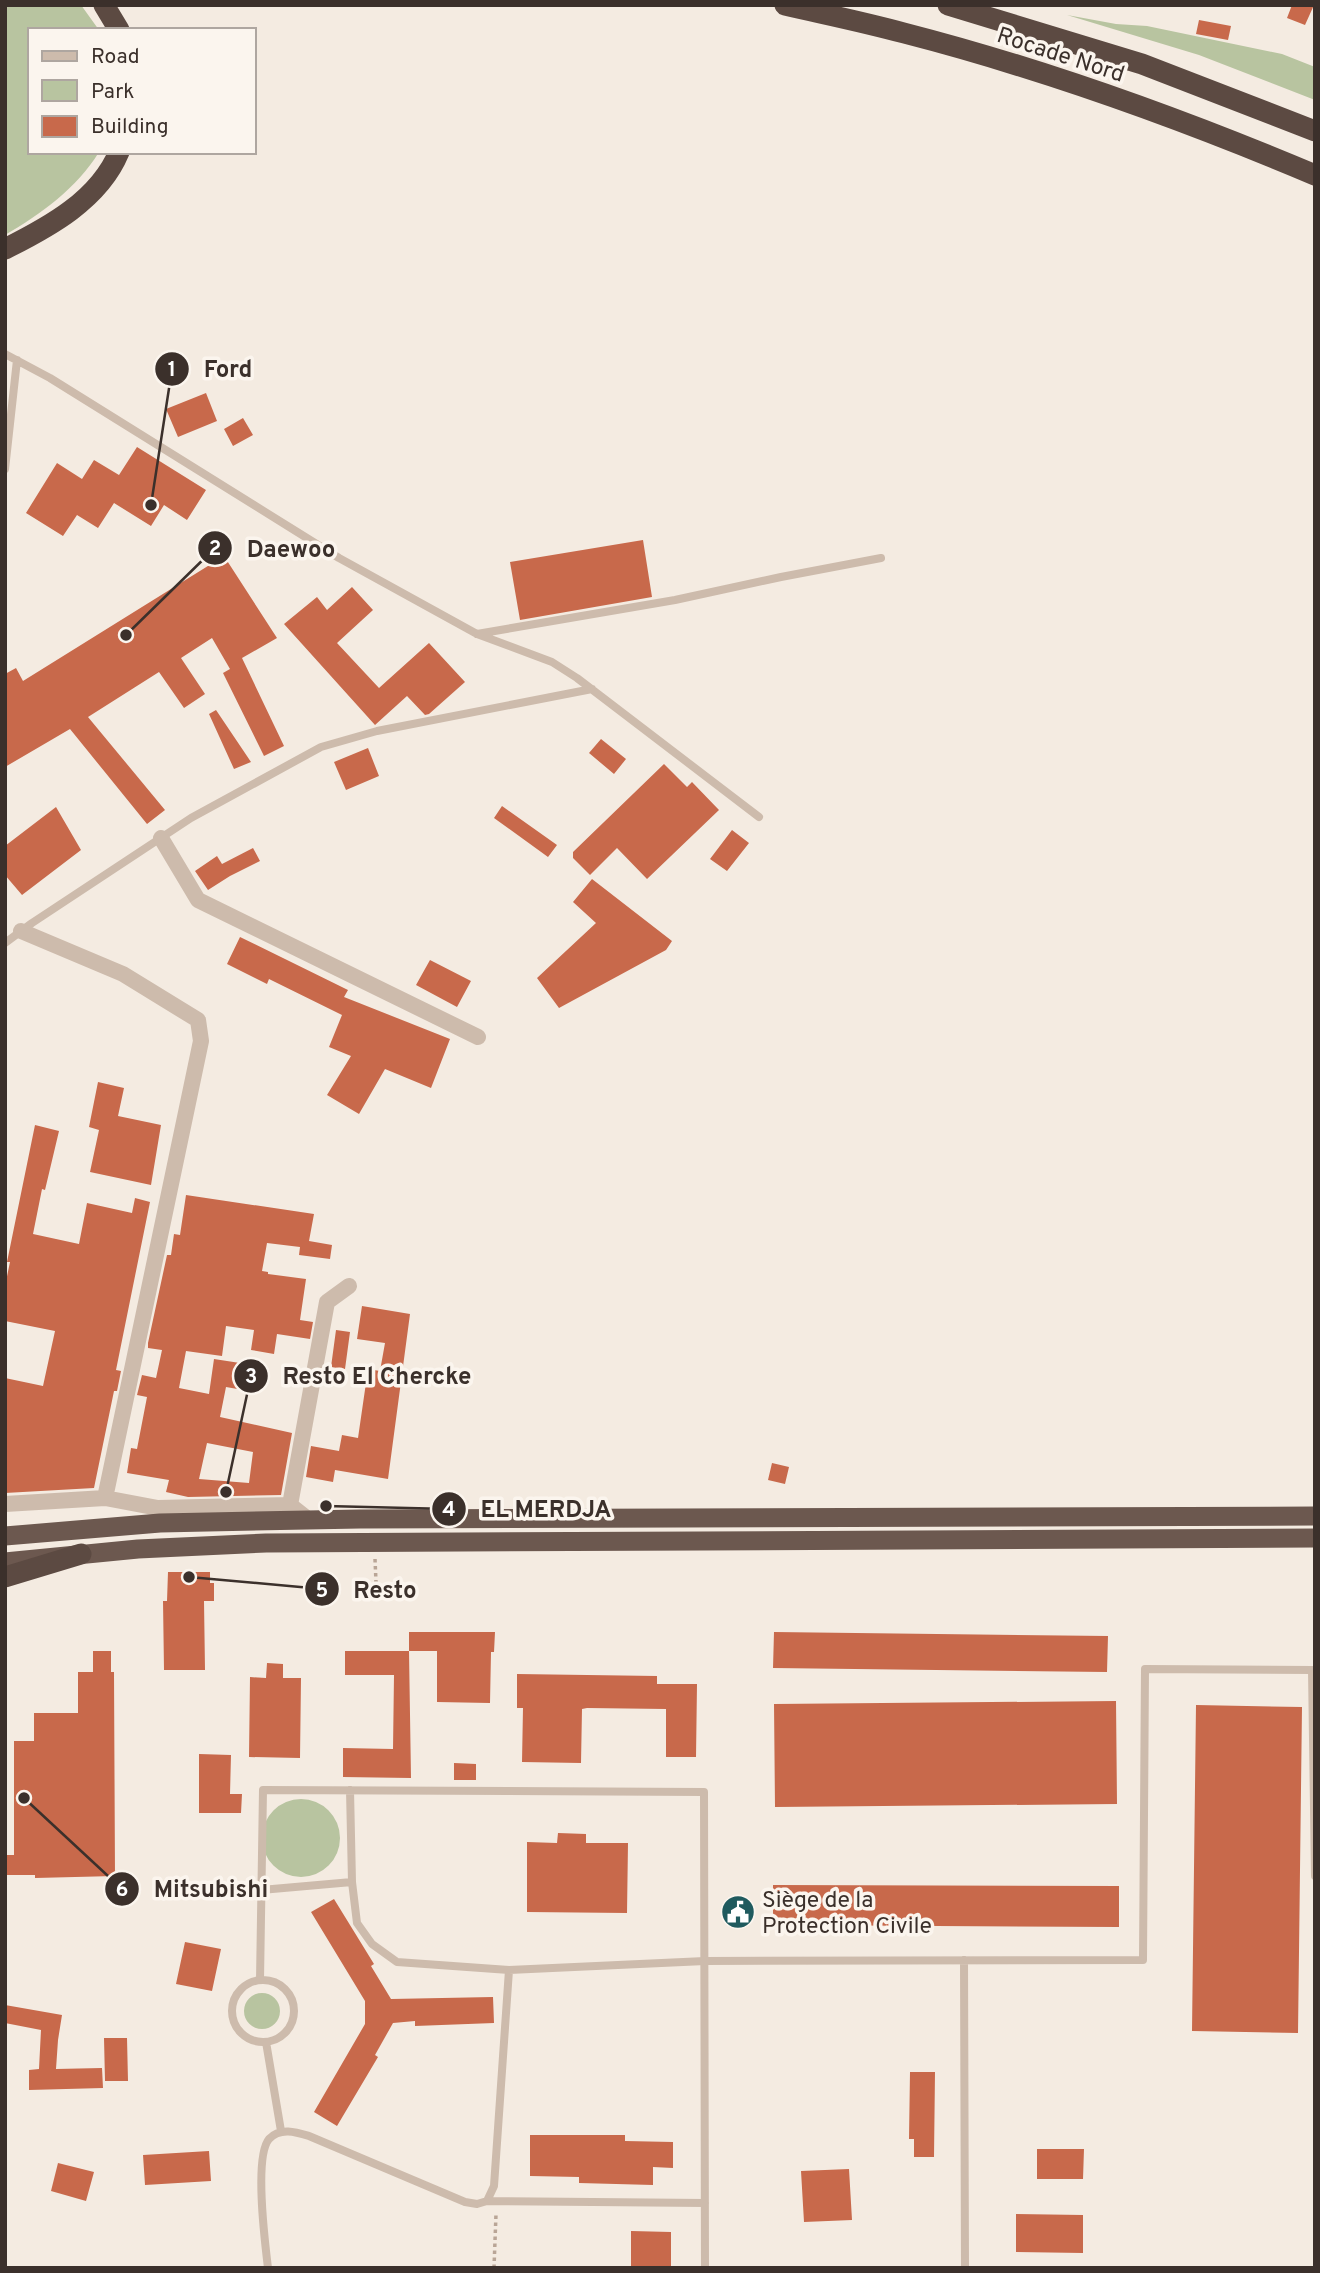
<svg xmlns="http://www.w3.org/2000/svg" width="1320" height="2273" font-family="Overpass,sans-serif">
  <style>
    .green { fill: #b8c4a0 }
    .building { fill: #c8694b; fill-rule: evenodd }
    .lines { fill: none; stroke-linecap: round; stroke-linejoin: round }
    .path { stroke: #b9a596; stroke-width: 3.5; stroke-dasharray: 3.5 3.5; stroke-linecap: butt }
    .service { stroke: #cdbbac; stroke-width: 8 }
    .minor { stroke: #cdbbac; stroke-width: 16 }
    .trunk { stroke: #6c584f; stroke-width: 19 }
    .motorway { stroke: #5c4a42; stroke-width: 21 }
    .labels { text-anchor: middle; stroke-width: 7; stroke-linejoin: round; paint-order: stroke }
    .street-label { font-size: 23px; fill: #3b302b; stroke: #fbf5ee }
    .poi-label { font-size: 23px; fill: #3b302b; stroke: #fbf5ee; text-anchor: start }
    .leader { fill: none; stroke: #3b302b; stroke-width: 2.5 }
    .callout-dot { fill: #3b302b; stroke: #fbf5ee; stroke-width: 2.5 }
    .mark-label { font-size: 21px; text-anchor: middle; font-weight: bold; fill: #fff }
    .callout-label { font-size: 24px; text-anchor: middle; font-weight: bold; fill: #3b302b; stroke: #fbf5ee; stroke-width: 7; stroke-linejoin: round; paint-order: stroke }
  </style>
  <rect width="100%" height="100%" fill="#f4ebe1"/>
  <path class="green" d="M5 5H81L99 30H30V152H99C77 188 41 214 5 235Z
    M1067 15 1116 24 1147 26 1282 54 1315 67V100L1199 55Z
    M262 1838a39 39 0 1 1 78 0a39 39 0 1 1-78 0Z
    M244 2011a18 18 0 1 1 36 0a18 18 0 1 1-36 0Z"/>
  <path class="building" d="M1292 5H1314L1305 25 1287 18Z
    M1199 20 1231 26 1228 40 1196 34Z
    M206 393 217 421 178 437 166 409Z
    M243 418 253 435 233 446 224 429Z
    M137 447 206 490 187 520 164 505 151 526 114 503 98 528 77 515 63 536 26 513 57 463 82 479 94 460 119 475Z
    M643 540 652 597 520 620 510 562Z
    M224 556 277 638 242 658 284 746 264 756 223 673 230 669 212 638 181 658 205 694 184 708 159 672 88 717 165 810 147 824 70 729 5 767V674L16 668 23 681Z
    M352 587 373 610 337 643 379 688 429 643 465 682 429 714 425 715 407 696 375 725 284 624 317 597 327 610Z
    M216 710 251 762 234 769 209 714Z
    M601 739 626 759 614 774 589 753Z
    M368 748 379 776 346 790 334 762Z
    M664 764 687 787 692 782 719 810 647 879 617 848 590 875 573 858V852Z
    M502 806 557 845 548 857 494 818Z
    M56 807 81 850 22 895 5 875V846Z
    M732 830 749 843 727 871 710 859Z
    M253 848 260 861 230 876 208 890 195 871 217 856 222 864Z
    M592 879 672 941 666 950 559 1008 537 978 596 923 573 902Z
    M240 937 348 990 344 997 450 1039 431 1088 385 1069 359 1114 327 1095 351 1056 329 1047 342 1015 269 979 267 984 227 964Z
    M430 960 471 981 457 1007 416 985Z
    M98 1082 124 1088 118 1116 161 1125 151 1185 90 1172 99 1130 89 1127Z
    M35 1125 59 1131 45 1190 42 1189 33 1234 79 1244 87 1203 132 1213 135 1198 150 1202 116 1370 121 1371 117 1391H114L94 1488 5 1493V1378L43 1386 55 1331 5 1321V1286L10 1262H7Z
    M186 1195 314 1214 309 1241 332 1245 330 1259 299 1255 300 1247 267 1243 262 1271 268 1272V1274L306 1279 300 1320 313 1322 310 1339 277 1334 274 1354 251 1350 254 1330 226 1326 222 1356 186 1351 179 1388 209 1394 214 1359 253 1365 249 1391 226 1387 220 1417 292 1433 281 1495 188 1497 166 1492 169 1480 127 1473 131 1448 137 1449 147 1397 137 1395 142 1375 156 1378 162 1350 148 1348V1343L167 1255H171L174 1234 180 1235ZM207 1443 253 1452 249 1483 199 1479Z
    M362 1306 410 1314 388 1479 335 1470 333 1482 306 1477 311 1446 339 1451 342 1435 358 1438 368 1369 380 1371 385 1343 357 1339Z
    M336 1330 350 1332 345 1369 331 1367Z
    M772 1463 789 1467 785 1484 768 1480Z
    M168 1572H210V1583H214V1601H204L205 1670H164L163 1601H167Z
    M409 1632H495L494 1652H491L490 1703 437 1702V1651H409Z
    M774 1632 1108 1636 1107 1672 773 1668Z
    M93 1651H111V1672H114L115 1876 35 1878V1875H5V1855H14V1741H34V1713H78V1672H93Z
    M345 1651H409L411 1778 343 1777V1748L393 1749 394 1675H345Z
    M267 1663 283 1664V1678H301L300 1758 249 1757 250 1677 266 1678Z
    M517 1674 657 1676V1684H697L696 1757H666V1709L587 1708 582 1709 581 1763 522 1762 523 1708H517Z
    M1116 1701 1117 1804 775 1807 774 1704Z
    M1196 1705 1302 1707 1298 2033 1192 2031Z
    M199 1754 231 1755 230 1794H242L241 1813H199Z
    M454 1763 476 1764V1780H454Z
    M558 1833 586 1834V1843H628L627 1913 527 1912V1842L557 1843Z
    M773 1885 1119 1886V1927L773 1925Z
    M334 1899 374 1964 371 1966 391 1999 493 1997 494 2023 415 2026V2021L393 2023 375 2055 378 2057 337 2126 314 2112 365 2024V2001L311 1912Z
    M185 1942 221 1949 212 1991 176 1984Z
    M5 2005 62 2015 58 2040 56 2069 102 2068 103 2088 29 2090V2070L39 2069 41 2030 5 2023Z
    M104 2038H127L128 2081H105Z
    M910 2072H935L934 2157H914V2139H909Z
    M530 2135H625V2141L673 2142V2168L653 2167V2185L579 2183V2177L530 2176Z
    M1037 2149H1084L1083 2179H1037Z
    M209 2151 211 2181 145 2185 143 2155Z
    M58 2163 94 2172 86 2201 51 2191Z
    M849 2169 852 2220 804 2222 801 2171Z
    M1016 2214 1083 2215V2253L1016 2252Z
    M631 2231 671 2232V2268H631Z"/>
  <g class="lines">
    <path class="path" d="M375 1559 376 1582
      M494 2268 496 2214"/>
    <path class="service" d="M5 354 50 378 339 558 477 634 552 662 577 678 759 817
      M5 469 17 360
      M477 634 675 600 781 577 881 558
      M5 943 32 923 191 818 321 747 377 731 592 689
      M350 1790 352 1882 357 1923 372 1944 397 1962 509 1970
      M261 1890 352 1882
      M964 1960 965 2268
      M260 1980 263 1790 704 1792 705 2268
      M232 2011a31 31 0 1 1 62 0a31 31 0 1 1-62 0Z
      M266 2042 281 2131
      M487 2201 705 2203
      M268 2268C265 2243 254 2157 269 2139 280 2127 296 2132 309 2136L465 2202 477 2204 487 2201 494 2186 509 1970 705 1961 1143 1960 1145 1669 1312 1670 1315 1876"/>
    <path class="minor" d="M161 838 198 900 478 1037
      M21 931 123 974 198 1020 201 1041 105 1498
      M5 1504 105 1498 158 1508 290 1505 309 1520
      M290 1505 327 1302 349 1286"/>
    <path class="trunk" d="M5 1536 160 1523 360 1519 1315 1516
      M5 1562 138 1549 266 1543 1315 1538"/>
    <path class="motorway" d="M104 5 119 30
      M785 5C824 14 864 22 904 33 1044 69 1182 119 1315 175
      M948 5 1142 64 1315 131
      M5 249C49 227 99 200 119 152
      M5 1577 81 1554"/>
  </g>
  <defs>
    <g id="civic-disc" transform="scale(1.75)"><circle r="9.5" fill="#1f5a5e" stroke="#fbf5ee"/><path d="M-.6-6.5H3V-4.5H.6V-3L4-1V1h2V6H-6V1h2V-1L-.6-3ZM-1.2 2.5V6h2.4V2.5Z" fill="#fff"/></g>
  </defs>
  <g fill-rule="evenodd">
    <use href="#civic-disc" x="738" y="1912"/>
  </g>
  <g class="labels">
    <g class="street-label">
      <text transform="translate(1061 54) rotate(18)" y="8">Rocade Nord</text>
    </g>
    <g class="poi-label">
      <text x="762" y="1907">Siège de la<tspan x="762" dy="26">Protection Civile</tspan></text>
    </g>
  </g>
  <path class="leader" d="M151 505L172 369M126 635L215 548M226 1492L251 1376M326 1506L449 1509M189 1577L322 1589M24 1798L122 1889"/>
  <g class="callout-dot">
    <circle cx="151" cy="505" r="7"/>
    <circle cx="126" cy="635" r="7"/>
    <circle cx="226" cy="1492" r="7"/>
    <circle cx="326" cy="1506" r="7"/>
    <circle cx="189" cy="1577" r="7"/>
    <circle cx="24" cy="1798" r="7"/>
    <circle cx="172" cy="369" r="18"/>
    <circle cx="215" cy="548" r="18"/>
    <circle cx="251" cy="1376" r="18"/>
    <circle cx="449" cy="1509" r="18"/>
    <circle cx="322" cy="1589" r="18"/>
    <circle cx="122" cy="1889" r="18"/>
  </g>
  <g class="mark-label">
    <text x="172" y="376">1</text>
    <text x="215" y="555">2</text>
    <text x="251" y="1383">3</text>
    <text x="449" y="1516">4</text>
    <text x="322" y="1597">5</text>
    <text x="122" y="1896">6</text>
  </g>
  <g class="callout-label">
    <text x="228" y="377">Ford</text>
    <text x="291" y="557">Daewoo</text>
    <text x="377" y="1384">Resto El Chercke</text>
    <text x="546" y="1517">EL MERDJA</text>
    <text x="385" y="1598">Resto</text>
    <text x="211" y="1897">Mitsubishi</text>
  </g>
  <rect width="1320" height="2273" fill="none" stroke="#3b302b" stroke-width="14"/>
  <rect x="28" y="28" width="228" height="126" fill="#fbf5ee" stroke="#aea6a0" stroke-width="2"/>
  <rect x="42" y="51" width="35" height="10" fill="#cdbbac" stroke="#aea6a0" stroke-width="2"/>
  <text x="91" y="63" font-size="21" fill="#3b302b">Road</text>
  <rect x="42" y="80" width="35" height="21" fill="#b8c4a0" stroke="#aea6a0" stroke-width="2"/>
  <text x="91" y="98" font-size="21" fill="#3b302b">Park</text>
  <rect x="42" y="116" width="35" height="21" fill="#c8694b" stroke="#aea6a0" stroke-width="2"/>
  <text x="91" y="133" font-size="21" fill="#3b302b">Building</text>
</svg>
